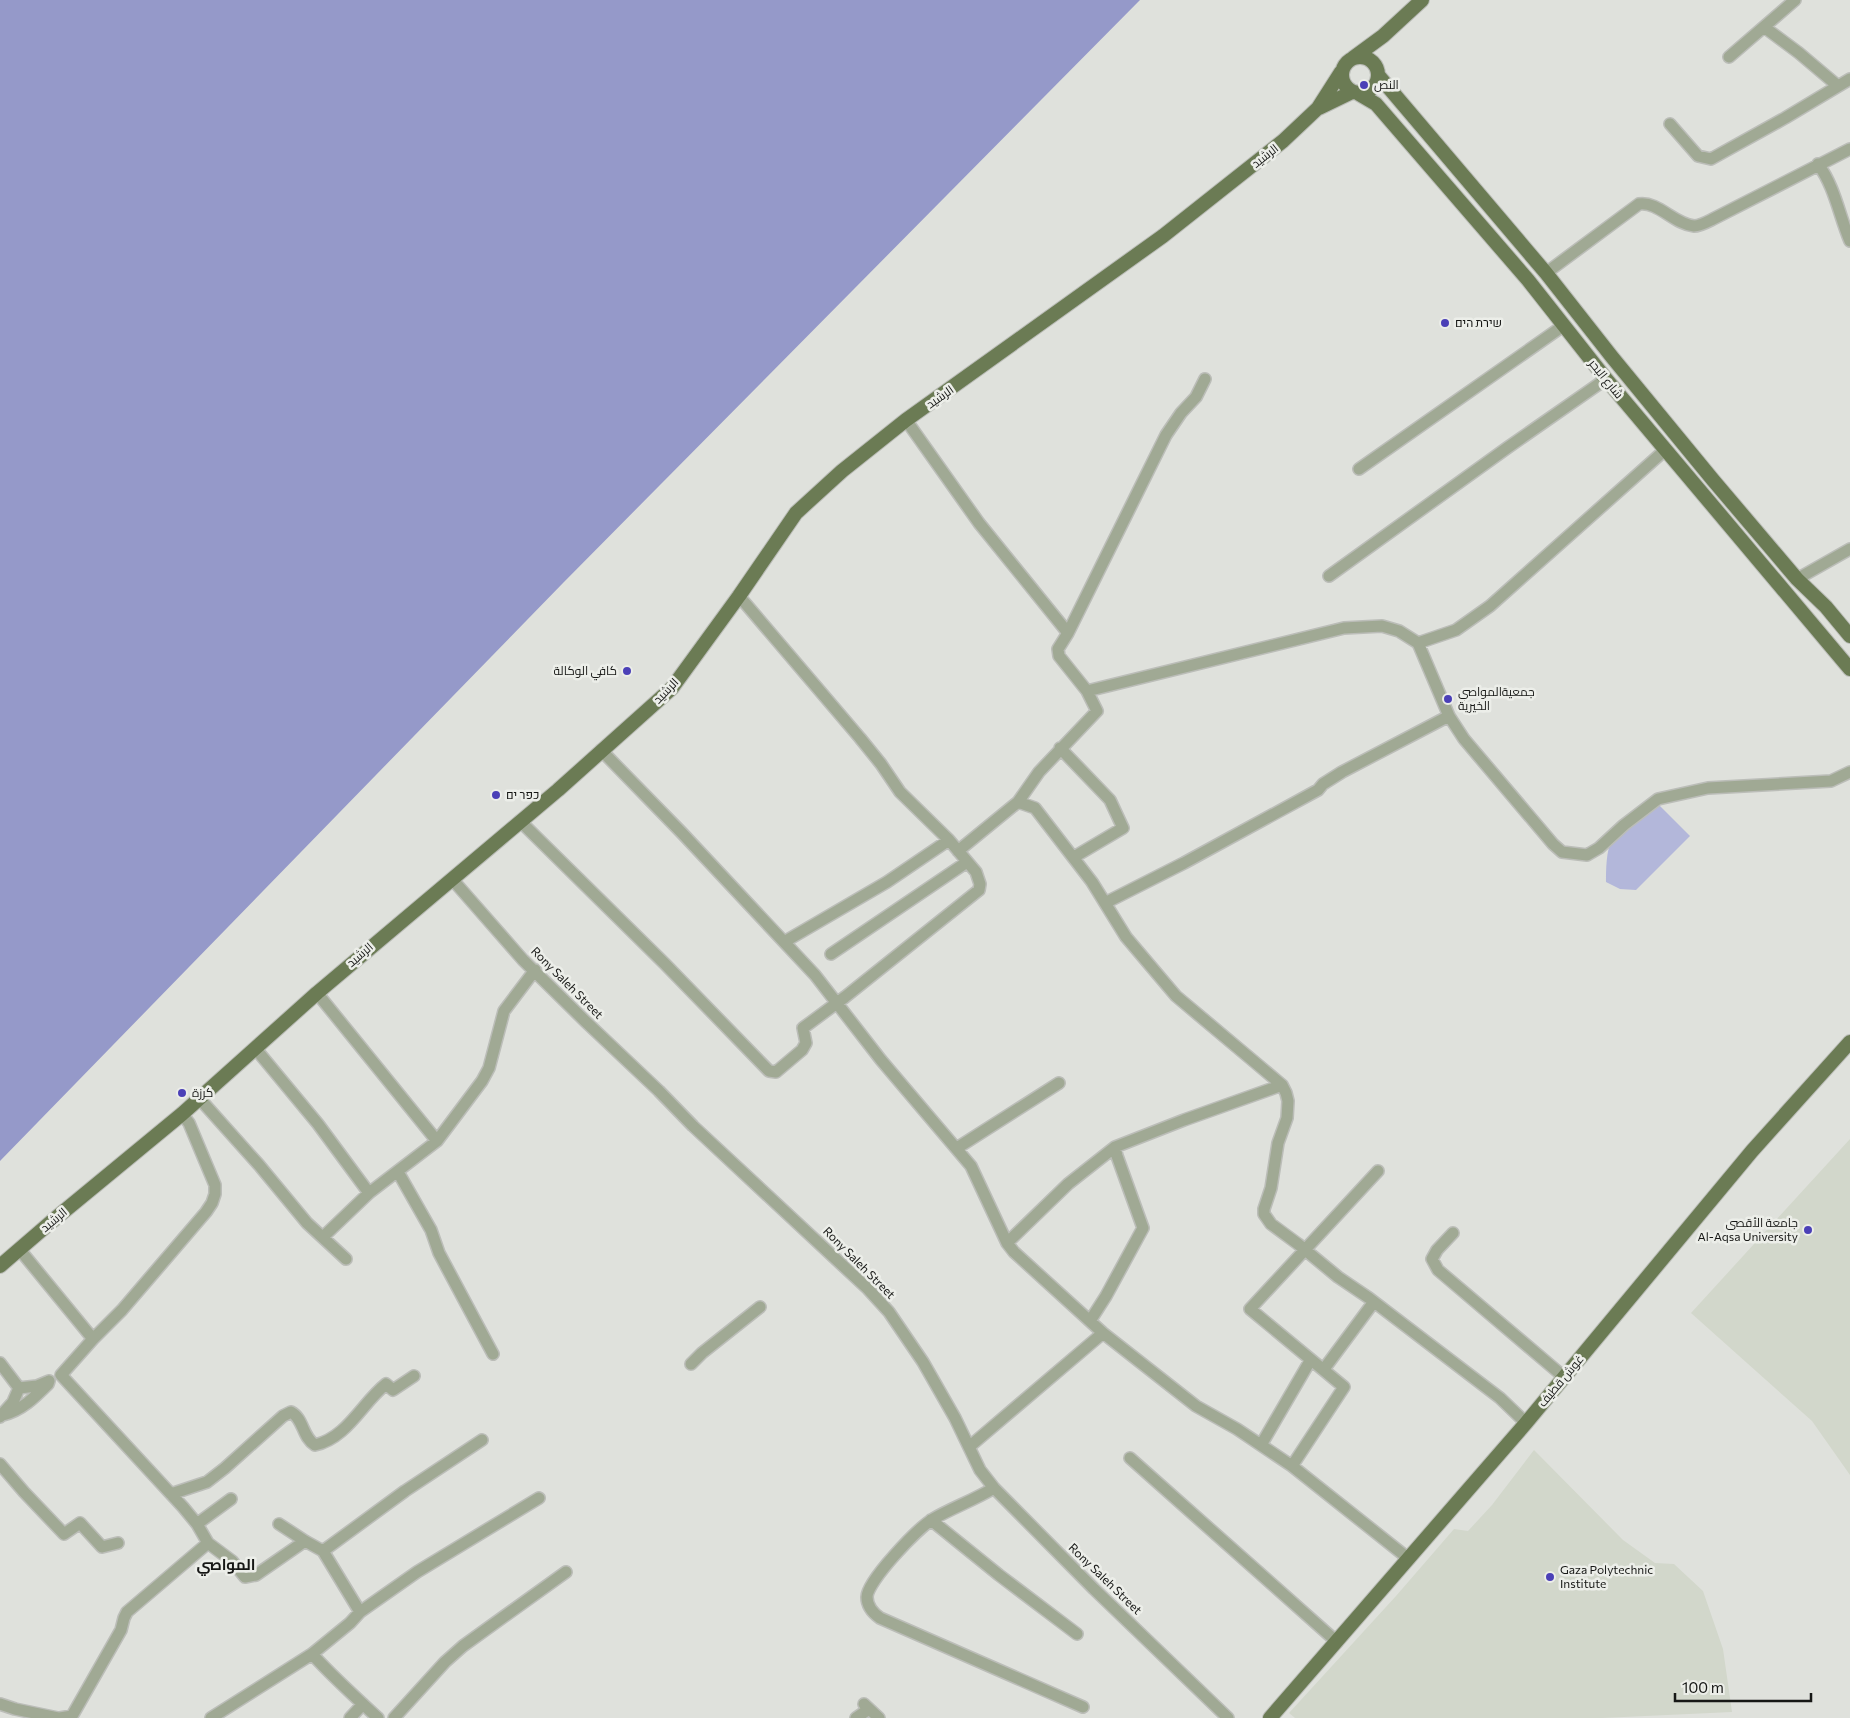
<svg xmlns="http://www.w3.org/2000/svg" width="1850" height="1718" font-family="Commissioner,Cairo,Heebo,sans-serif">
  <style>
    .built { fill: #d2d7cb }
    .green { fill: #b3b7da }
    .water { fill: #9599c9 }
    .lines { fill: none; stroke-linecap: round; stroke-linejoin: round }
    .minor-casing { stroke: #bbbdb8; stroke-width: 14 }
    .major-casing { stroke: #bbbdb8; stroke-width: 16 }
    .minor { stroke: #a0a994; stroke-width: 11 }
    .major { stroke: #6b7b54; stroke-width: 14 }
    .poi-dot { fill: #4b40b7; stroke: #eceee9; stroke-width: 2 }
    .labels { text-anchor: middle; stroke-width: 5; stroke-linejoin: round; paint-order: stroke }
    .poi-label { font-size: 12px; fill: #161715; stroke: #eceee9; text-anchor: start }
    .street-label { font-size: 12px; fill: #161715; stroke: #eceee9 }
    .quarter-label { font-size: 15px; font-weight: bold; fill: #161715; stroke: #eceee9 }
  </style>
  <rect width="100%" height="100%" fill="#dfe1dc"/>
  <path class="built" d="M1850 1139V1475L1812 1421 1691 1313Z
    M1534 1450 1623 1540 1655 1563 1674 1564 1703 1591 1723 1649 1732 1712 1602 1718H1295L1289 1713 1396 1596 1454 1529 1468 1531 1492 1505Z"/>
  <path class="green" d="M1659 805 1690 836 1636 890 1620 889 1606 882C1606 871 1606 850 1612 840 1623 825 1645 815 1659 805Z"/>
  <path class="water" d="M0 0H1140L563 583 0 1161Z"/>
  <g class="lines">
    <g class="minor-casing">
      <path id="minor" d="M1764 27 1799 53 1838 86
        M1729 57 1795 0
        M1670 124 1698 156 1711 159 1785 118 1850 79
        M1818 164C1835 187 1839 215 1850 241
        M1546 273 1639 204C1658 201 1674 224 1694 226 1700 226 1707 222 1713 219L1850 149
        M906 420 979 523 1068 633
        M1359 469 1563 326
        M1329 576 1507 448 1606 379
        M1797 579 1850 549
        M1418 643 1456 630 1490 606 1665 450
        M1087 691 1344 628 1382 626 1399 631 1418 643 1449 716 1464 739 1553 844 1562 852 1587 855 1599 848 1624 825 1658 799 1708 788 1831 781 1850 772
        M1060 748 1110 800 1123 828 1074 857
        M601 750 682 833 815 975 881 1060 971 1166 1007 1243 1014 1252 1103 1333 1196 1406 1237 1429 1292 1466 1409 1559
        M1018 802 1035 808 1092 882 1126 937 1176 996 1257 1064 1282 1085 1286 1093 1288 1101 1287 1118 1278 1143 1271 1188 1264 1209V1214L1271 1224 1298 1244 1338 1277 1369 1298 1500 1398 1526 1423
        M520 821 665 964 769 1071 776 1072 802 1050 806 1043 803 1028 845 997 979 890 980 884 976 872 949 840 900 792 881 764 860 738 739 596
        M958 851 1018 802 1039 772 1097 711 1087 691 1059 656 1058 649 1068 633 1166 435 1181 413 1196 397 1205 379
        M452 879 523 960 585 1021 659 1091 693 1126 868 1289 889 1312 923 1362 955 1418 980 1470 994 1488 1094 1589 1228 1718
        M1105 903 1184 863 1318 790 1323 784 1342 772 1449 716
        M784 942 887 882 949 840
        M831 954 967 862
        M317 993 437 1141
        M255 1048 318 1124 369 1193
        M199 1098 259 1165 307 1223 346 1259
        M957 1148 1059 1083
        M398 1172 431 1230 439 1253 493 1354
        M1453 1233 1437 1250 1432 1259 1438 1270 1564 1377
        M323 1237 369 1193 437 1141 482 1081 489 1068 504 1011 535 970
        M1007 1243 1068 1184 1115 1147 1184 1120 1282 1085
        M20 1250 93 1339 61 1375 183 1507 197 1524 208 1543 232 1561 245 1577 256 1575 305 1541
        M1090 1321 1106 1296 1143 1228 1117 1156 1115 1147
        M93 1339 122 1310 206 1212 212 1203 215 1194V1185L189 1123 182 1114
        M0 1363 19 1388 13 1402 0 1417
        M691 1364 702 1353 760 1307
        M1324 1369 1373 1303
        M19 1388 37 1386 49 1381
        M3 1415C22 1410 34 1398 48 1384L49 1381
        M1261 1445 1310 1361
        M969 1447 1103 1333
        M1130 1458 1337 1642
        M0 1464 24 1492 64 1534 80 1523 102 1547 118 1543
        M1292 1466 1344 1387 1250 1309 1378 1171
        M994 1488C974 1500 952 1508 933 1519 918 1528 867 1581 867 1597 867 1607 873 1613 880 1618L1083 1707
        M171 1494 207 1482 225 1468 283 1416 291 1412C304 1419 302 1437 315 1445 347 1438 362 1403 386 1384L393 1390 414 1376
        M931 1520 999 1575 1077 1634
        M197 1524 231 1499
        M279 1524 305 1541 323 1551 360 1612
        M323 1551 405 1491 482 1440
        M312 1654C333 1677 355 1697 378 1718
        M0 1704 15 1709 58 1718
        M864 1704 879 1718
        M60 1718 72 1716 121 1630 124 1618 127 1612 208 1543
        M211 1718 312 1654 350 1623 360 1612 417 1572 539 1498
        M350 1718 363 1704
        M394 1718 445 1662 463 1646 566 1572
        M856 1718 869 1709"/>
    </g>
    <g class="major-casing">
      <path id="major" d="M1342 75a18 18 0 1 1 36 0a18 18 0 1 1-36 0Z
        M1353 58 1383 36 1422 0
        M1378 75 1546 273 1612 357 1713 480 1797 579 1826 607 1850 636
        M1359 94 1376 104 1528 280 1606 379 1850 669
        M1319 108 1352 92
        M0 1266 51 1222 182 1114 317 993 558 790 672 688 739 596 796 513 842 471 906 420 1163 236 1283 141 1318 108 1341 72
        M1270 1718 1526 1423 1752 1151 1850 1042"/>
    </g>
    <use href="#minor" class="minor"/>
    <use href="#major" class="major"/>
  </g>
  <g class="poi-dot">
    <circle cx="1364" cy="85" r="5"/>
    <circle cx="1445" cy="323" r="5"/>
    <circle cx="627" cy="671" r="5"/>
    <circle cx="1448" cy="699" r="5"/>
    <circle cx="496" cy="795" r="5"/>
    <circle cx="182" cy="1093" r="5"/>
    <circle cx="1808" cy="1230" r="5"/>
    <circle cx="1550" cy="1577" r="5"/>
  </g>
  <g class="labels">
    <g class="poi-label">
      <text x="1374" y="89">النص</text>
      <text x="1455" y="327">שירת הים</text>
      <text x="617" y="675" text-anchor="end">كافي الوكالة</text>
      <text x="1458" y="696">جمعيةالمواصي<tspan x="1458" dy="14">الخيرية</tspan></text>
      <text x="506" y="799">כפר ים</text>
      <text x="192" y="1097">كرزة</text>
      <text x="1798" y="1227" text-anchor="end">جامعة الأقصى<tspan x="1798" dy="14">Al-Aqsa University</tspan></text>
      <text x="1560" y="1574">Gaza Polytechnic<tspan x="1560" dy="14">Institute</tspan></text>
    </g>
    <g class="street-label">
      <text transform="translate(1265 156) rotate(-38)" y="4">الرشيد</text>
      <text transform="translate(1606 379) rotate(51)" y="4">شارع البحر</text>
      <text transform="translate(940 397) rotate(-35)" y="4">الرشيد</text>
      <text transform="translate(666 691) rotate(-46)" y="4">الرشيد</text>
      <text transform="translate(360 955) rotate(-41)" y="4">الرشيد</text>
      <text transform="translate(567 983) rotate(45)" y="4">Rony Saleh Street</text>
      <text transform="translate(54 1220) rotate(-40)" y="4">الرشيد</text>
      <text transform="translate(859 1263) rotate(45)" y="4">Rony Saleh Street</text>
      <text transform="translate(1561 1381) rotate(-50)" y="4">غوش قطيف</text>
      <text transform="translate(1105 1579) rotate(44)" y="4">Rony Saleh Street</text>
    </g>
    <g class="quarter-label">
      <text x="226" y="1570">المواصي</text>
    </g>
  </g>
  <path d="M1675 1693v8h136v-8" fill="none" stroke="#161715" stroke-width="2.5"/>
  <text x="1682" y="1693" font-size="15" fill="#161715" stroke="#eceee9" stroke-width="4" paint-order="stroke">100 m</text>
</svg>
